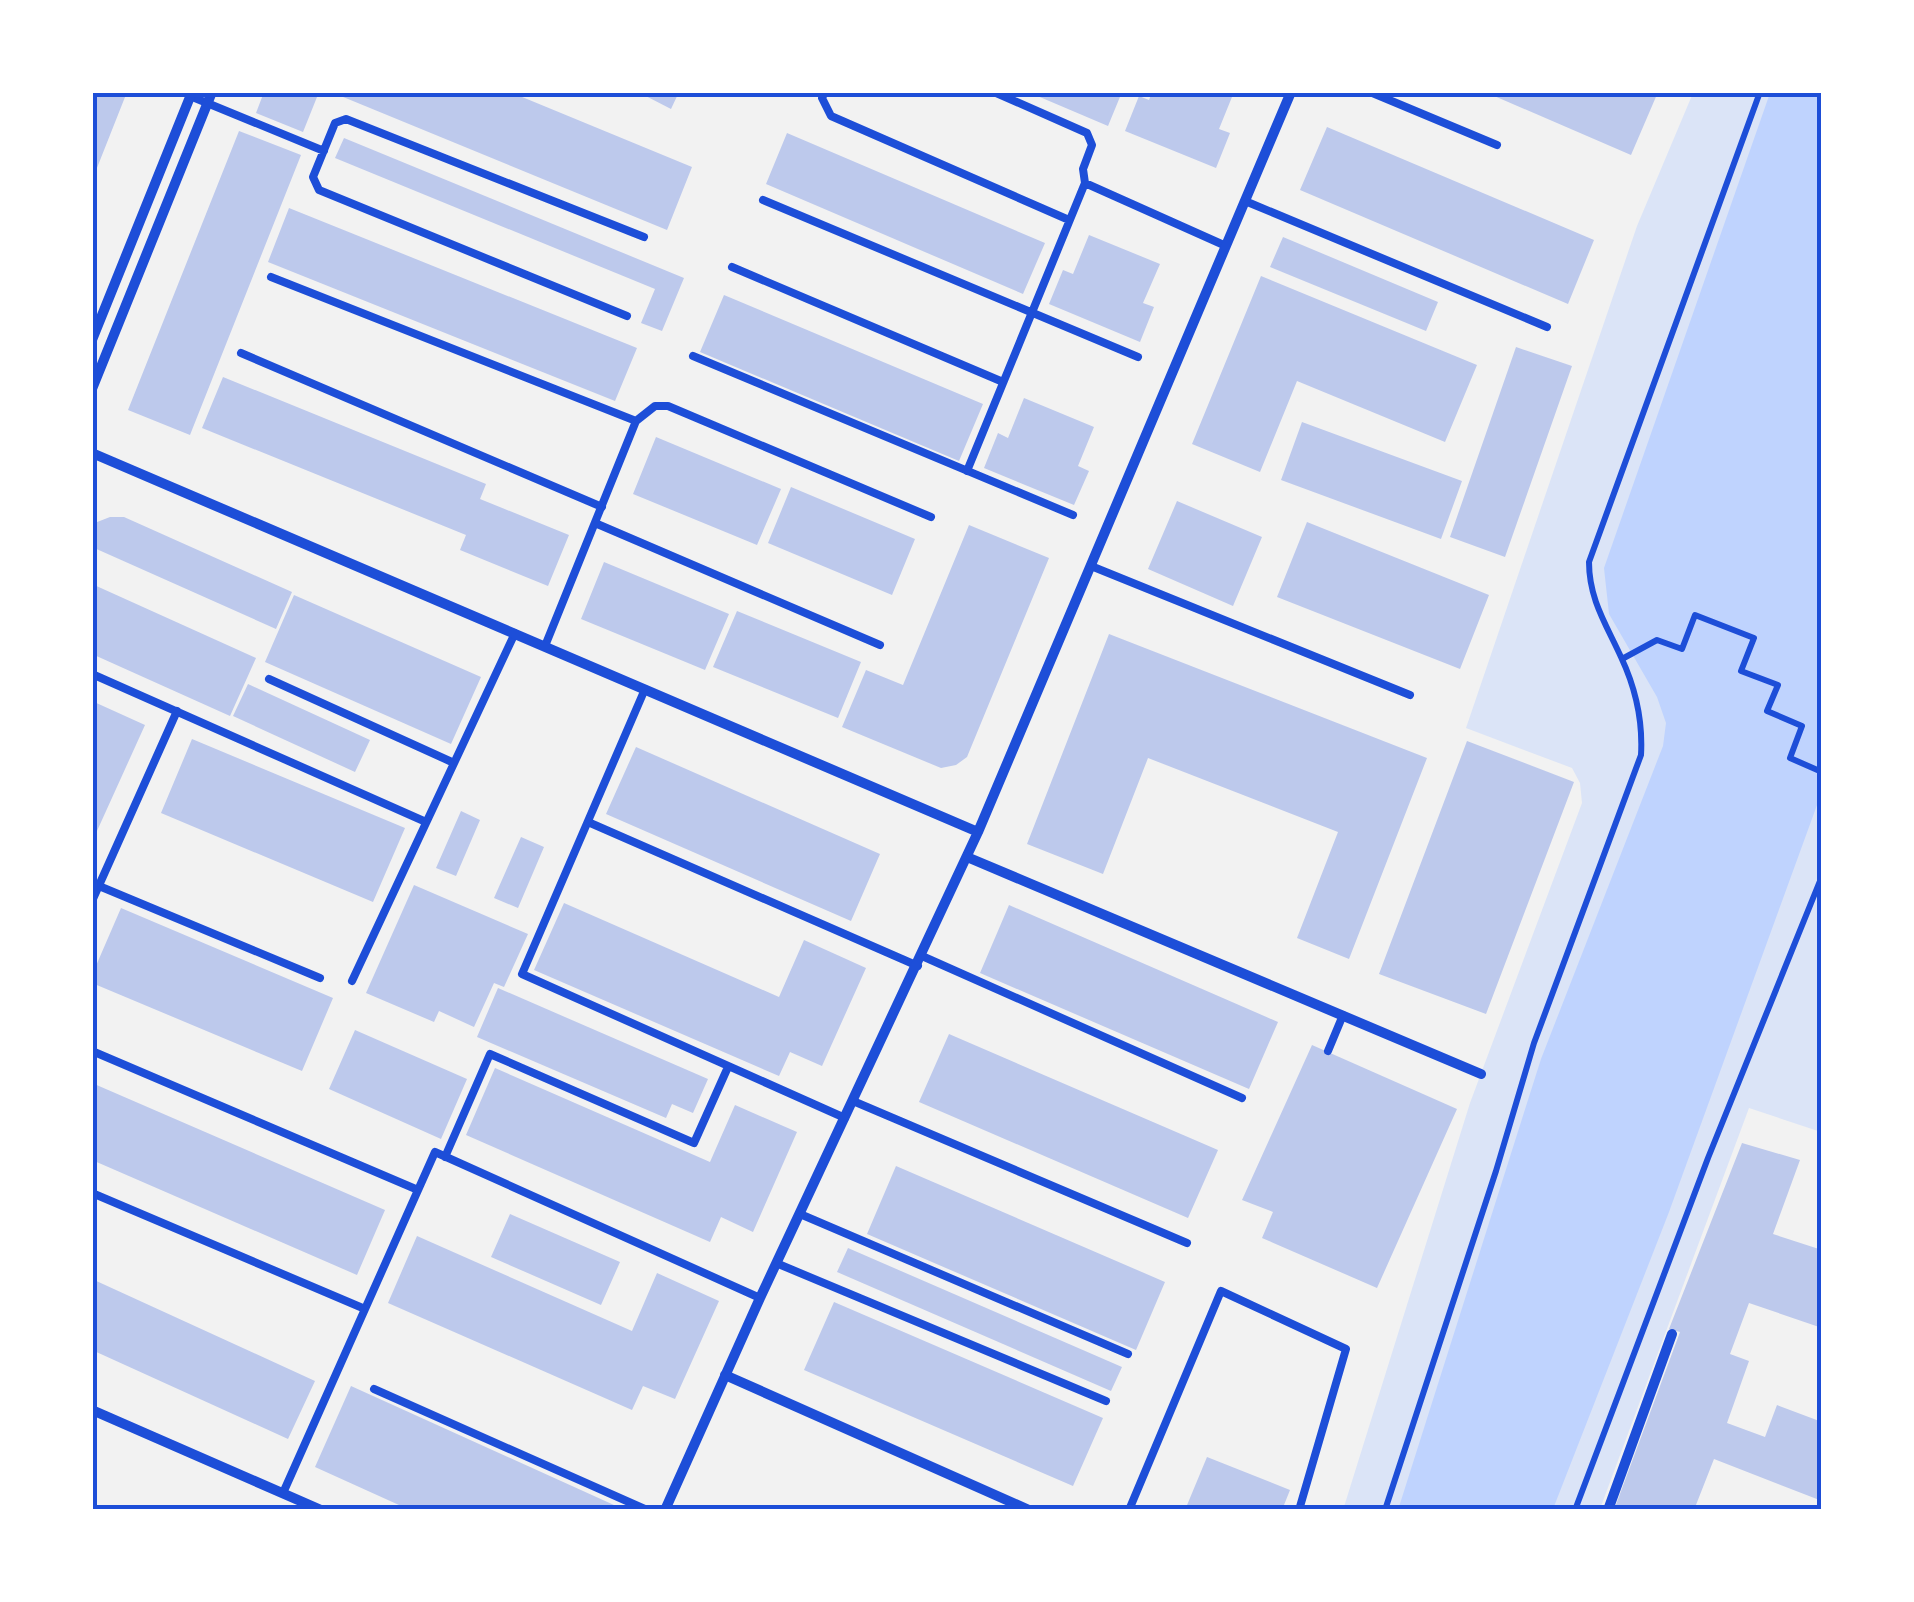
<svg xmlns="http://www.w3.org/2000/svg" width="1914" height="1602" font-family="'IBM Plex Sans',sans-serif">
  <style>
    .green { fill: #dbe4f7 }
    .water { fill: #bfd3fe }
    .building { fill: #bdc9ec }
    .lines { fill: none; stroke-linecap: round; stroke-linejoin: round }
    .path { stroke: #1d4ed8; stroke-width: 6 }
    .service { stroke: #1d4ed8; stroke-width: 8 }
    .minor { stroke: #1d4ed8; stroke-width: 10 }
    .neatline { fill: none; stroke: #1d4ed8; stroke-width: 4 }
  </style>
  <rect width="100%" height="100%" fill="#f2f2f2"/>
  <path class="green" d="M1693 93H1821V1132L1749 1108 1600 1509 1343 1510 1470 1103 1582 803 1580 783 1572 768 1466 728 1637 226Z"/>
  <path class="water" d="M1770 93H1821V794L1669 1212 1553 1509 1398 1510 1541 1059 1663 746 1666 723 1657 697 1609 614 1604 568Z"/>
  <path class="building" d="M92 92H127L93 178H92Z
    M264 92H319L303 132 256 113Z
    M331 92H510L692 167 667 230Z
    M638 92H679L671 109Z
    M1028 92H1122L1108 126Z
    M1152 92H1234L1219 129 1230 133 1216 168 1125 131 1139 96 1149 100Z
    M1485 92H1658L1631 155Z
    M1327 127 1594 240 1568 304 1300 190Z
    M239 131 301 155 190 435 128 410Z
    M787 133 1045 243 1023 294 766 184Z
    M344 138 684 278 662 331 641 323 655 289 335 158Z
    M289 208 637 348 615 401 268 262Z
    M1089 235 1160 264 1143 303 1154 307 1140 342 1049 304 1063 270 1073 274Z
    M1283 237 1438 302 1426 331 1270 267Z
    M1261 276 1477 365 1445 442 1297 381 1260 472 1192 444Z
    M724 295 983 404 959 461 700 352Z
    M1516 347 1572 366 1505 557 1450 537Z
    M223 377 486 484 480 499 569 535 548 586 460 550 466 535 202 428Z
    M1024 398 1094 427 1078 466 1089 471 1074 505 984 468 998 433 1008 438Z
    M1302 422 1462 481 1441 539 1281 480Z
    M656 437 781 489 757 545 633 494Z
    M791 487 915 539 892 595 768 543Z
    M1177 501 1262 537 1233 606 1148 569Z
    M110 517H124L292 592 276 629 92 547V524Z
    M1307 522 1489 595 1460 669 1277 597Z
    M969 525 1049 558 967 757 956 765 941 768 842 727 866 670 903 685Z
    M604 562 729 614 705 670 581 619Z
    M92 584 256 658 230 716 92 654Z
    M294 595 481 677 451 744 265 662Z
    M737 611 861 662 838 718 713 667Z
    M1109 634 1427 758 1349 959 1297 938 1338 832 1148 758 1103 874 1027 844Z
    M248 684 370 740 355 772 233 716Z
    M92 701 145 725 92 842Z
    M192 739 405 828 373 902 161 813Z
    M1467 741 1574 782 1486 1014 1379 974Z
    M636 747 880 854 851 921 606 814Z
    M461 811 480 820 456 876 436 868Z
    M521 837 544 847 518 908 494 898Z
    M414 885 528 934 504 987 494 983 474 1027 439 1011 434 1022 366 993Z
    M564 903 779 997 804 940 866 968 822 1066 790 1052 779 1076 534 970Z
    M1009 905 1278 1022 1249 1089 980 973Z
    M121 908 333 998 302 1071 92 983V975Z
    M498 988 708 1079 693 1113 672 1104 666 1118 477 1037Z
    M355 1030 467 1079 441 1139 329 1089Z
    M949 1034 1218 1150 1188 1218 919 1102Z
    M1312 1045 1457 1109 1377 1288 1262 1238 1273 1212 1242 1200Z
    M495 1068 710 1162 735 1105 797 1132 753 1232 721 1217 710 1242 466 1135Z
    M92 1083 385 1210 357 1275 92 1160Z
    M1742 1143 1800 1160 1773 1234 1822 1250V1328L1749 1303 1730 1354 1749 1361 1727 1423 1765 1437 1777 1405 1822 1422V1501L1714 1459 1694 1510H1614L1680 1332 1669 1329Z
    M896 1166 1165 1282 1136 1350 867 1234Z
    M510 1214 620 1262 601 1305 491 1257Z
    M417 1236 632 1331 657 1273 719 1301 675 1399 643 1386 632 1410 388 1303Z
    M848 1248 1122 1367 1111 1391 837 1272Z
    M92 1279 315 1381 288 1439 92 1350Z
    M834 1302 1103 1418 1073 1486 804 1370Z
    M351 1386 625 1510H410L315 1467Z
    M1207 1457 1290 1490 1282 1510H1185Z"/>
  <g class="lines">
    <path class="path" d="M1622 659 1657 640 1682 649 1695 615 1754 638 1741 671 1778 685 1767 711 1802 726 1790 758 1822 772
      M1385 1510 1496 1171 1534 1043 1641 755C1643 720 1636 689 1621 657 1606 624 1589 599 1589 562L1760 92
      M1575 1510 1708 1158 1822 876"/>
    <path class="service" d="M825 92 822 98 831 116 1069 220
      M1370 92 1497 145
      M190 96 324 151
      M1085 183 1226 246
      M763 200 1138 357
      M1245 201 1547 327
      M732 267 1003 382
      M271 277 636 421
      M627 316 319 190 313 177 335 123 346 119 644 237
      M241 353 602 507
      M693 356 1073 515
      M967 471 1085 183 1083 169 1092 145 1087 133 994 92
      M595 523 880 645
      M1091 566 1410 695
      M545 646 636 421 655 406H668L931 517
      M92 674 426 822
      M269 679 454 763
      M645 689 522 974 845 1118
      M588 822 918 966
      M99 886 320 978
      M92 901 177 711
      M922 956 1242 1098
      M352 981 515 633
      M92 1051 418 1190
      M1328 1051 1343 1015
      M853 1101 1187 1243
      M445 1157 490 1054 694 1143 728 1067
      M92 1193 365 1309
      M800 1214 1128 1354
      M776 1263 1106 1401
      M374 1389 647 1510
      M283 1493 435 1152 760 1298
      M1129 1510 1221 1291 1346 1349 1299 1510"/>
    <path class="minor" d="M92 340 192 92
      M92 389 212 92
      M92 453 978 832
      M967 857 1481 1074
      M725 1375 1029 1510
      M92 1410 321 1510
      M665 1510 760 1298 978 832 1291 92
      M1608 1510 1672 1334"/>
  </g>
  <rect width="1914" height="1602" fill="none" stroke="#ffffff" stroke-width="190"/>
  <rect x="95" y="95" width="1724" height="1412" class="neatline"/>
</svg>
